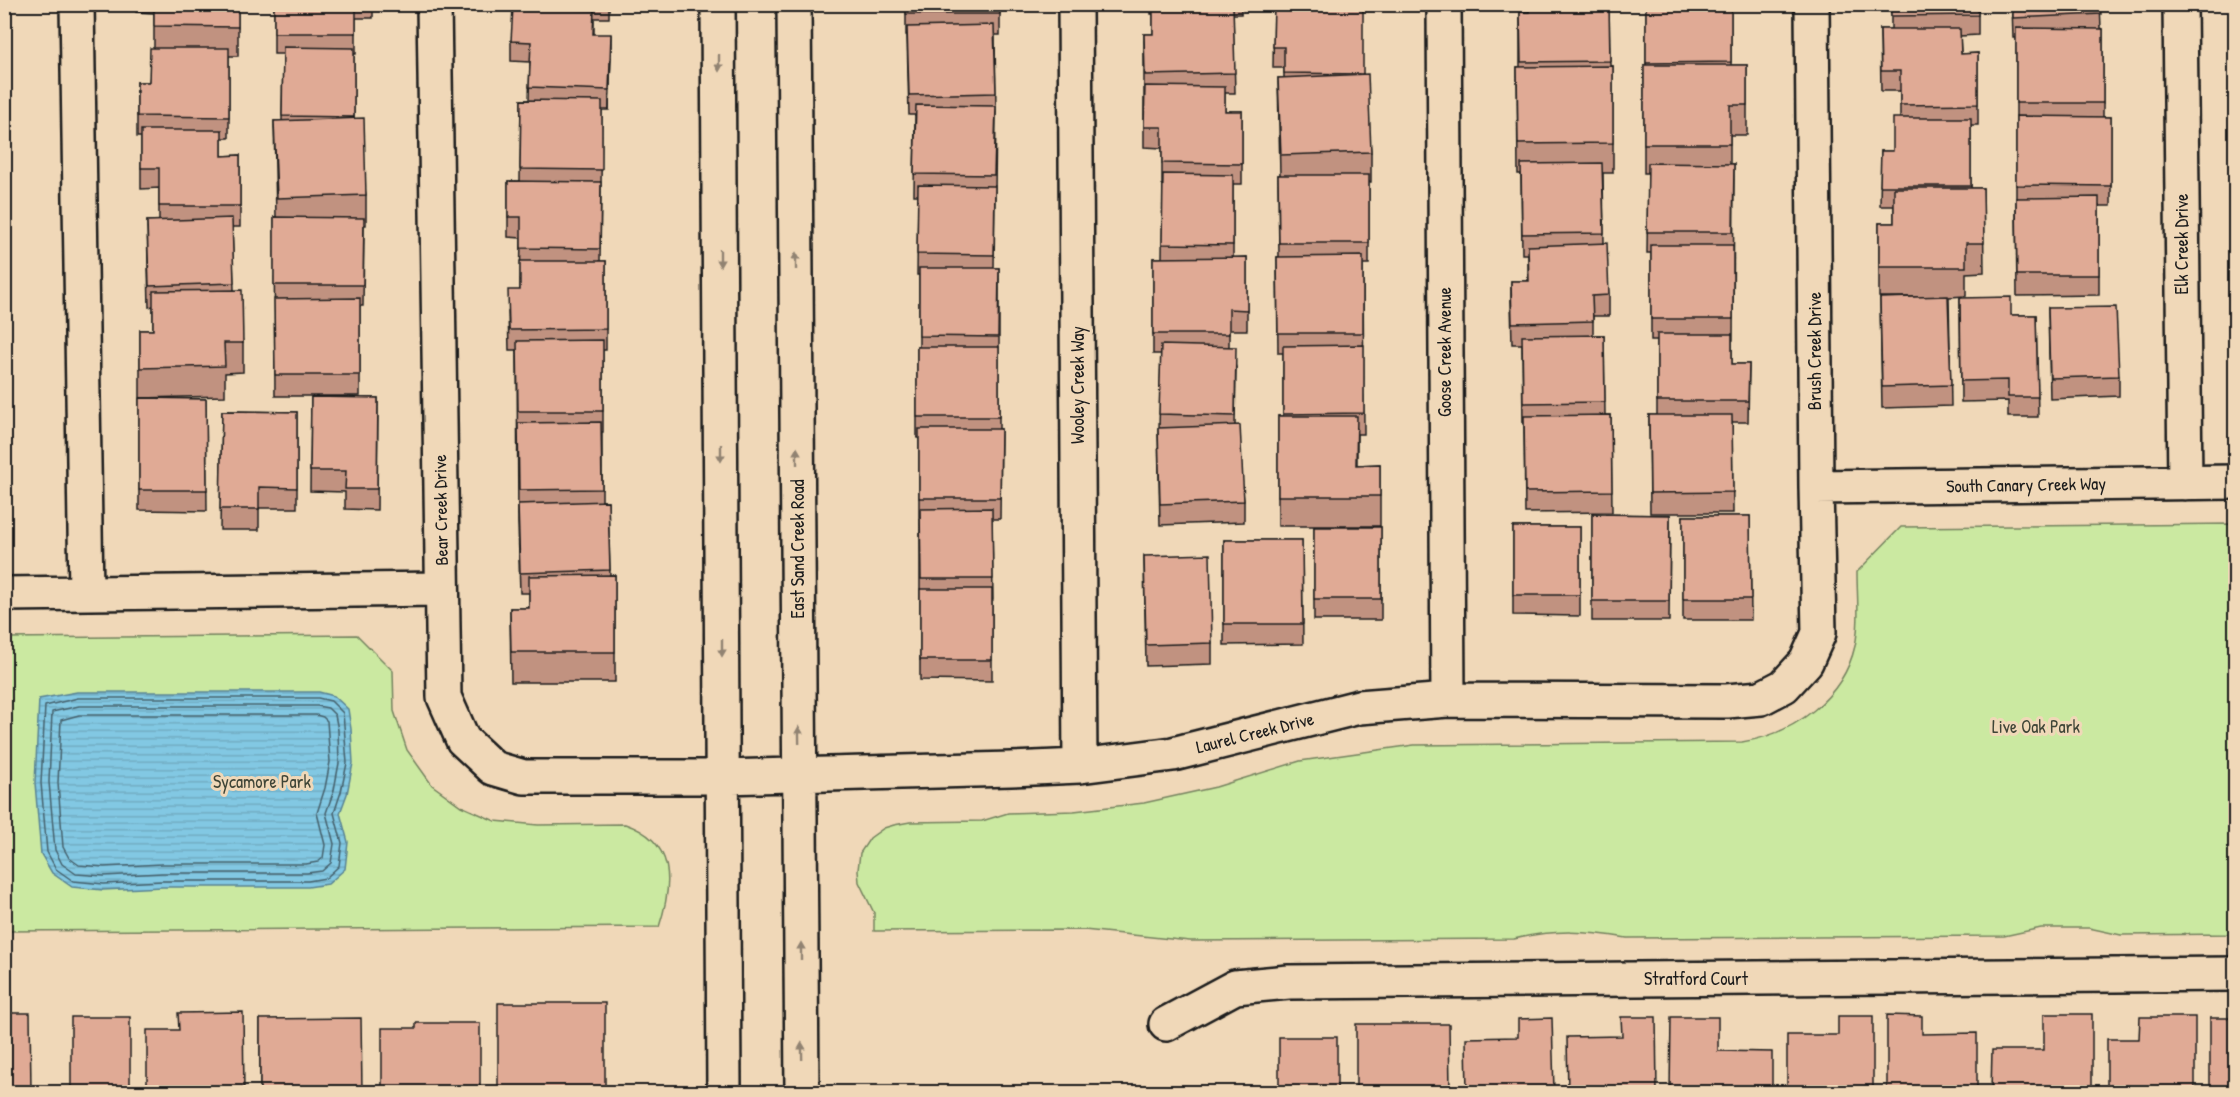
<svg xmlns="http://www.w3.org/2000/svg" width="2240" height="1097" font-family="'Patrick Hand',sans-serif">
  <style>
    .park { fill: #cbe9a1; stroke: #74825e; stroke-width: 1.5 }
    .water { fill: url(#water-rules); stroke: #598393; stroke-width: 1.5 }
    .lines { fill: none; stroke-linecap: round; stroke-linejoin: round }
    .shore { stroke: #45616c; stroke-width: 1.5 }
    .minor-casing { stroke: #1c1c1c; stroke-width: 38 }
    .minor { stroke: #f0d8b8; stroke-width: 33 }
    .wall { fill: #c19280; stroke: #1c1c1c; stroke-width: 1.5 }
    .shaded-wall { fill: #9d7768; stroke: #1c1c1c; stroke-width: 1.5 }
    .building { fill: #e0aa95; stroke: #1c1c1c; stroke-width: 1.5 }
    .oneway { fill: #918372 }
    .labels { text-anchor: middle; stroke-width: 6; stroke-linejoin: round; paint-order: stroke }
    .street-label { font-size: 18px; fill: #1c1c1c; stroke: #f0d8b8 }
    .park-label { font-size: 18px; fill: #3f4537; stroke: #f0d8b8 }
  </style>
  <defs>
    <pattern id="water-rules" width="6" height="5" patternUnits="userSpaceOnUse" patternTransform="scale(1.5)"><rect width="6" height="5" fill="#82c8e3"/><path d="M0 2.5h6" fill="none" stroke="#70abc2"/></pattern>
  </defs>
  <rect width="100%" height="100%" fill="#f0d8b8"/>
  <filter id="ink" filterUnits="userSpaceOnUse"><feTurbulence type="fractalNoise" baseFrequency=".0167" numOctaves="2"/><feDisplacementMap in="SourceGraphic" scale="12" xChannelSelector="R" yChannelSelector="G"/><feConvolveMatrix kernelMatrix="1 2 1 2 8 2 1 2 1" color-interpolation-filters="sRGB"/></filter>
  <g filter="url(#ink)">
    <path class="park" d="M2235 524V934L2121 935 2089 928H2041L2004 936 1627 938C1586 931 1555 929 1514 939L1190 941 1084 930 874 931V913L859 882 858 870 860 853 870 838 884 828 894 825 910 822 982 821 1008 813 1074 811 1144 803 1216 787 1300 761 1414 745 1742 742C1794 734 1843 698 1855 646 1860 622 1857 596 1857 572L1901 527Z
      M357 635 393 671 394 711 407 750 432 785 461 806 495 821 538 825 625 824C676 841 673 884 659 927L5 931 4 638Z"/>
    <path class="water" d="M77 692H319L334 696 348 709 351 729 353 763 347 794 340 813 348 842 345 869 328 884 308 887H162L103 890 72 887 52 873 41 854 35 783 39 699Z"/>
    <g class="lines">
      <path class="shore" d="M78 698H318L331 701 343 713 347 763 341 792 334 813 342 843 339 866 326 878 308 881H162L104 884 73 881 56 869 47 852 41 783 45 706Z
        M79 706H317L328 708 335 715 338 730 339 763 334 790 326 813 334 844 331 863 322 871 307 873H162L104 876 76 874 62 864 55 850 49 782 52 712Z
        M79 715H316L323 717 327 721 330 762 325 788 317 813 325 845 323 858 318 862 306 864H162L104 867 79 865 69 858 63 847 58 783 61 720Z"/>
      <g class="minor-casing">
        <path id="minor" d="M77 4 86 593
          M434 4 444 697 463 740 493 768 524 777H722L1011 769 1080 766 1173 754 1359 707 1448 700 1727 701 1761 698 1784 686 1806 662 1819 633 1816 487 1812 4
          M718 4 724 1092
          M794 4 802 1092
          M1075 4 1080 766
          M1444 4 1448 700
          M2180 4 2185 483
          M1816 487 2236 482
          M4 594 442 589
          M1166 1024 1235 987 1289 982 2236 974"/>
      </g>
      <use href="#minor" class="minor"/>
    </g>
    <path class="wall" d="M136 4H238V56H229V138H222V156L240 155V227H232L234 290 243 343V372L225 373V396L140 398V330H153V306L149 307 147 221H159V188L141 189V137H137V82H149L154 48V13L136 12Z
      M274 4H373V18H356V54H354V118L366 195V225H364L363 306H360V396H275L274 217H276L274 121H282L283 54H274Z
      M524 4H609V18H594V34L611 55 609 110H602L600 261H606V350H603V432H602V501H608L610 575H615V682H511L510 608H529V593H520L518 524 517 350H509L508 311 520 290 521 238 508 237V181H520L521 100H529L530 62 511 61V41L524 7Z
      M906 4H1000V35H995L996 113 994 268H999V429H1001L1000 519H992L993 600H992V681L920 680V518H919V438H917V347H919V275H917L918 195H914L915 115H909L907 35H906Z
      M1151 4H1241V14H1233L1235 93H1225V111H1242V184H1233V258L1247 257V330H1229V347L1236 367 1235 425 1244 501V522L1160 525 1158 428H1159L1161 354H1153V258H1162L1163 184H1162V148L1144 147V34H1153V14H1151Z
      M1274 4 1363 74 1371 152V182H1369V264H1363L1364 434H1357V465L1380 464V526H1278V416H1283V353H1278L1277 257H1279L1278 175H1280L1278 78H1284V68H1273Z
      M1609 4 1610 66H1613V173H1603L1604 244 1609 295V316H1593V335H1604L1605 415H1611L1612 512 1525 513 1524 424H1523L1522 344H1512L1511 302V281H1528V254H1522L1521 174H1518L1517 67H1520V12H1529Z
      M1646 4H1731V65H1747V135H1730V164H1734L1733 340H1732V364H1749L1748 422H1732L1733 513H1650L1649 415H1657V340H1651V253H1647L1648 173H1644V65H1646Z
      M1891 4H1978V35L1960 36 1961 54 1978 53V125H1971V188H1983L1984 272 1966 273V296L1949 297 1951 406 1882 408 1880 298 1918 297H1879V223H1894V206H1880L1881 151H1893L1900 118V91H1881L1880 29H1891Z
      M2012 4H2100L2101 28 2103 29V117H2111V206H2099V295L2017 296 2016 206V38H2013Z
      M1960 298 2011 315H2036L2038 417H2008V401L1961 402Z
      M2048 308 2119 376V396L2050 399Z
      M4 357H6V406H4Z
      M311 397 378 398 377 510 345 509V492L310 491Z
      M139 398 206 399 207 511 139 510Z
      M222 411 297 412V508H259V530H220Z
      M4 412 10 484V504L4 505Z
      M1592 514 1670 515 1669 621H1592Z
      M1683 516H1750L1751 620H1683Z
      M1314 527H1381V620H1314Z
      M1513 527H1580V616L1513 615Z
      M1224 540H1302L1303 644 1224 645Z
      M1144 556 1212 643V664L1146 666Z
      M260 1019 362 1092H260Z"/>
    <path class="shaded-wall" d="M611 34V55L609 110V90Z"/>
    <path class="building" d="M154 4H238V27L154 26Z
      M274 4H356V33H274Z
      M906 4H1000V14H906Z
      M1274 4 1363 5V74L1284 73V47H1273Z
      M1530 4H1609L1610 61 1521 62 1520 12H1529Z
      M1646 4H1731V62L1646 63Z
      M1891 4H1978V15L1891 16Z
      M2013 4H2100L2101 14 2013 18Z
      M1233 6 1235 73 1145 75 1144 34H1153V7Z
      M513 7 594 10 593 34H611L609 90 529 87 531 42 511 41Z
      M994 25 996 93 909 95 907 27Z
      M2016 28 2103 29V103H2016Z
      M1880 29H1960L1961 54 1978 53V104L1900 105V71H1881Z
      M283 47 354 48V117L282 116Z
      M150 48H229V117L137 116V82H149Z
      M1644 65H1747V105H1730V144H1644Z
      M1613 66V143L1518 144 1517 67Z
      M1368 74 1371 152 1281 155 1278 78Z
      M1145 86 1225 87V111H1242V164L1162 163V127H1144Z
      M521 100 602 101V170L520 169Z
      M916 105 996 106 994 175 914 174Z
      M2016 116 2111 117V186L2016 185Z
      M364 118 366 195 277 198 274 121Z
      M1893 118H1971V186H1880L1881 151H1893Z
      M141 130H222V156L240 155V206H159V168H141Z
      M1602 163 1604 233 1522 234 1521 164Z
      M1648 163 1734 164 1733 232H1647Z
      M1163 174 1233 175V245L1162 244Z
      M1278 175H1369V243H1279Z
      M508 181 601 182 600 249 521 248V217H508Z
      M918 185 995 186 994 255 917 254Z
      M1894 188H1983L1984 243H1966V267H1879V223H1894Z
      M2099 197V275H2017L2016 198Z
      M274 217 364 218 363 285H274Z
      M232 218 234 283 149 286 147 221Z
      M1607 243 1609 295 1592 296 1593 321 1512 323 1511 281H1529L1528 246Z
      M1651 245H1733V319H1651Z
      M1363 256V333H1278L1277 257Z
      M1247 257V310L1229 309V334H1153V258Z
      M520 261H606V329L509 330 508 290H520Z
      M919 268H999L998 337 919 336Z
      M242 290 243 343H224L225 366 140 368V330H153V291Z
      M1948 296 1951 385 1882 387 1880 298Z
      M2011 297V315H2036L2038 397H2008V380L1961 381 1960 298Z
      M360 298V375H275L274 299Z
      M2116 307 2119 376 2050 378 2048 308Z
      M1657 334H1732V364H1749L1748 401H1657Z
      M1604 335 1605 402 1523 403 1522 336Z
      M603 340V411H518L517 341Z
      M1161 345 1236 347 1235 416 1159 414Z
      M1364 345V413L1283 414V346Z
      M917 347H999V417H917Z
      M4 357H6V386H4Z
      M311 397 378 398 377 489H345L346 471H310Z
      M139 398 206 399 207 490H139Z
      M222 411 297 412V488L259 487V509H220Z
      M4 412H7L10 484H4Z
      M1611 415 1612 491 1525 492 1524 416Z
      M1649 415H1732L1733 492 1650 493Z
      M1278 416H1357L1356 465 1380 464V496H1278Z
      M601 422 602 489 519 490 518 423Z
      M1240 425 1244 501 1160 504 1158 428Z
      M919 429H1001L1000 498H919Z
      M608 501 610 570 520 573 518 504Z
      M992 508 993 579H921L920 509Z
      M1592 514 1670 515 1669 601H1592Z
      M1683 516H1750L1751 599H1683Z
      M1314 527H1381V599H1314Z
      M1513 527H1580V595H1513Z
      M1224 540H1302L1303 624H1224Z
      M1210 554 1212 643 1146 645 1144 556Z
      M615 575V652H511L510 608H529V576Z
      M920 589H992V660H920Z
      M498 1003H605V1092H498Z
      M243 1012 244 1092H147V1030H179L178 1013Z
      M4 1013H30L31 1092H4Z
      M2044 1014H2092V1092H1991L1992 1050H2044Z
      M1887 1015 1922 1016V1034L1977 1033V1092H1887Z
      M1838 1016H1873V1092H1787V1035H1838Z
      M71 1017H130V1092H71Z
      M1621 1017H1656L1657 1092H1568L1567 1037 1622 1036Z
      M1671 1017H1718V1051L1772 1052V1092H1670Z
      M2140 1017H2195V1092H2107V1039H2139Z
      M361 1018 362 1092H314V1091L260 1092V1019Z
      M1552 1018 1554 1092H1467L1466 1038 1518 1037V1019Z
      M2210 1018H2235V1092H2210Z
      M416 1023H480V1092H382V1028H416Z
      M1356 1024H1449L1450 1092H1356Z
      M1279 1037H1337V1092H1279Z"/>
    <defs><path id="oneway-solid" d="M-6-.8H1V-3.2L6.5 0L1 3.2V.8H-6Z" transform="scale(1.5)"/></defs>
    <g class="oneway">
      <use href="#oneway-solid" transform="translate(719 63) rotate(90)"/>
      <use href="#oneway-solid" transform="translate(720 258) rotate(90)"/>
      <use href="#oneway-solid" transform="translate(796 261) rotate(-90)"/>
      <use href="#oneway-solid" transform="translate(721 453) rotate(90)"/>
      <use href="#oneway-solid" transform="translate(797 456) rotate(-90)"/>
      <use href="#oneway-solid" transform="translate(722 648) rotate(90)"/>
      <use href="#oneway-solid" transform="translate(799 735) rotate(-91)"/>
      <use href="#oneway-solid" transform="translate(801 951) rotate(-90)"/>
      <use href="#oneway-solid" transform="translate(802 1051) rotate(-91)"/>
    </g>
  </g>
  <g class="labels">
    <g class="street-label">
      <text transform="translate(2182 244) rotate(-90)" y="6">Elk Creek Drive</text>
      <text transform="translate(1815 351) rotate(-90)" y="6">Brush Creek Drive</text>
      <text transform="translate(1445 352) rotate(-90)" y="6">Goose Creek Avenue</text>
      <text transform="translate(1078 385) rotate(-90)" y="6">Wooley Creek Way</text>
      <text transform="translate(2026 485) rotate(-1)" y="6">South Canary Creek Way</text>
      <text transform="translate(441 510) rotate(-91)" y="6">Bear Creek Drive</text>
      <text transform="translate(798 549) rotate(-90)" y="6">East Sand Creek Road</text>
      <text transform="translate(1255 733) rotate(-14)" y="6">Laurel Creek Drive</text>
      <text x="1696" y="985">Stratford Court</text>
    </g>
    <g class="park-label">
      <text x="2036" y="733">Live Oak Park</text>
      <text x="262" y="788">Sycamore Park</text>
    </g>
  </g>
  <rect width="2240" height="1097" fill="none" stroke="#f0d8b8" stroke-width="24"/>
  <rect x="12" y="12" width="2216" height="1073" fill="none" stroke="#1c1c1c" stroke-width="2" filter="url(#ink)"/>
</svg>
